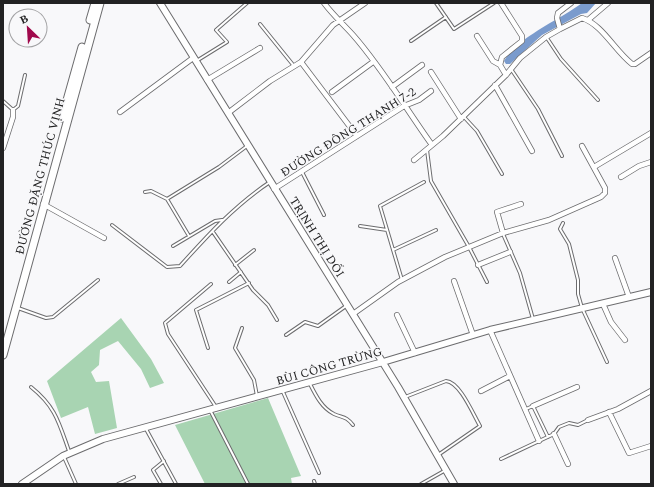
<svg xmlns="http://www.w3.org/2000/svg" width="654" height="487" font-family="Spectral,serif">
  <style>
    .green { fill: #a8d4b2 }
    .water { fill: #7a9bcd }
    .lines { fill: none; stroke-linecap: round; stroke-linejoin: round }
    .lane-casing { stroke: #6c6c6e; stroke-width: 4 }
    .street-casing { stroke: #6c6c6e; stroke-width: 6 }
    .secondary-casing { stroke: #6c6c6e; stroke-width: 8 }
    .primary-casing { stroke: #6c6c6e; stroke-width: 9 }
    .lane { stroke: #fff; stroke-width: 2 }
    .street { stroke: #fff; stroke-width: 4.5 }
    .secondary { stroke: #fff; stroke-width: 6 }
    .primary { stroke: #fff; stroke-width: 7 }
    .labels { text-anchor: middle; stroke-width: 3; stroke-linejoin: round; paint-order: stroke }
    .street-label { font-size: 12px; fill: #222223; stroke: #f8f8fa }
  </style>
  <rect width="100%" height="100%" fill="#f8f8fa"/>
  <path class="green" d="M121 318 151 359 164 383 150 388 141 369 118 341 100 350 99 365 91 372 96 382 109 381 117 428 95 434 88 407 61 418 47 381Z
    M268 398 301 476 291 478 292 484H205L175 425Z"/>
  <path class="water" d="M582 3H596L587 13 581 14 542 35 510 64H506L504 61C516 38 561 19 582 3Z"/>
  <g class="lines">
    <g class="lane-casing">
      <path id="lane" d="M436 3 454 29 494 3
        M260 24 294 66
        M547 38 561 59 598 100
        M411 41 446 17
        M198 60 227 42 216 30 247 3
        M511 69 538 109 562 156
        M3 101 13 110 18 106 25 75
        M464 117 477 131 502 174
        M427 150 431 181 469 247 487 282
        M302 172 324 215
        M145 192 151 191 167 199 219 167 247 146
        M167 199 189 236
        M563 223 560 229 569 244 578 280V294L582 308 607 362
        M112 225 167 267 180 266C208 235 235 205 270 182
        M360 226 387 230
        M213 232 253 290 268 305 277 320
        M503 234 520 273 533 319
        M173 246 215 221 222 220
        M393 250 436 230
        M235 265 254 250
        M402 280 380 206 424 182
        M229 282 241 272
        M211 284 165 323 168 334 216 407
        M18 308 46 318 53 317 98 280
        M242 328 235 348 254 380 257 396
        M286 335 305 322 318 326 346 306
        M208 348 196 310 249 283
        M310 384C316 396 322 408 334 414 343 418 346 416 353 425
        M31 387C56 407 59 423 69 451
        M283 392 319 473
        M405 397 446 381C460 382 473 414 480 426L438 455
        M526 409 533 406 548 437
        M210 410 248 484
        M146 429 176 484
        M64 457 76 484
        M501 459 554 434 559 427 569 423 578 425 588 420
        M314 481 315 484
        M118 484 134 477
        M161 484 153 470 164 461
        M421 484 444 471"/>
    </g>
    <g class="street-casing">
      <path id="street" d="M324 3C333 15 343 24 353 35 383 69 406 109 432 145
        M501 3 522 36V41L502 57 500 65 506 75
        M588 20 608 3
        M560 29 582 18C603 25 614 50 632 64H635L651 53
        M477 36 493 61 500 65
        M301 62 357 136
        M431 72 461 119
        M207 80 260 48
        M495 85 532 151
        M392 87 422 65
        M332 92 373 62
        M120 112 193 58
        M228 113 270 81 301 62 333 25 365 3
        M3 148 13 117V110
        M414 160 443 136 506 75 520 58 546 37 560 29 557 18 558 13 571 3
        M594 167 651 133
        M621 177 639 166 651 162
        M274 189 404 106 419 100 431 91
        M43 204 104 238
        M503 233 497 212 521 204
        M615 258 629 297
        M478 265 510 252
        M454 281 473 335
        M603 304 611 322 625 340
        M353 314 398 282 445 257 503 233 549 220 601 197 605 193V188L582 146
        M397 315 415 353
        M490 330 539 441
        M481 391 510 376
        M533 406 577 387
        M609 412 629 453 651 446
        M588 420 618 409 651 391
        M554 434 568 464"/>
    </g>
    <g class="secondary-casing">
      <path id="secondary" d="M160 3 398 387 454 484
        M22 484 63 456 103 439 383 362 490 330 651 292"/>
    </g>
    <g class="primary-casing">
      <path id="primary" d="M90 20 95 3
        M62 118 82 47
        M3 355 100 3"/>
    </g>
    <use href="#lane" class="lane"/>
    <use href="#street" class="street"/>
    <use href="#secondary" class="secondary"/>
    <use href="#primary" class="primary"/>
  </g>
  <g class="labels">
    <g class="street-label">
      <text transform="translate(348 132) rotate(-32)" y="4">ĐƯỜNG ĐÔNG THẠNH 7-2</text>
      <text transform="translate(40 176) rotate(-75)" y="4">ĐƯỜNG ĐẶNG THÚC VỊNH</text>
      <text transform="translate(317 237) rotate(58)" y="4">TRỊNH THỊ DỐI</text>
      <text transform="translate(329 366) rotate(-16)" y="4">BÙI CÔNG TRỪNG</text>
    </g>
  </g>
  <rect width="654" height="487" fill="none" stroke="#222223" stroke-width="8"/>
  <g transform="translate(28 28) rotate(335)"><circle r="19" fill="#f8f8fa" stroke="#a2a2a4"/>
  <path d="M0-3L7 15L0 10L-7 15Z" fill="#a0094c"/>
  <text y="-6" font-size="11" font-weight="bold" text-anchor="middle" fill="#222223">B</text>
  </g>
</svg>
